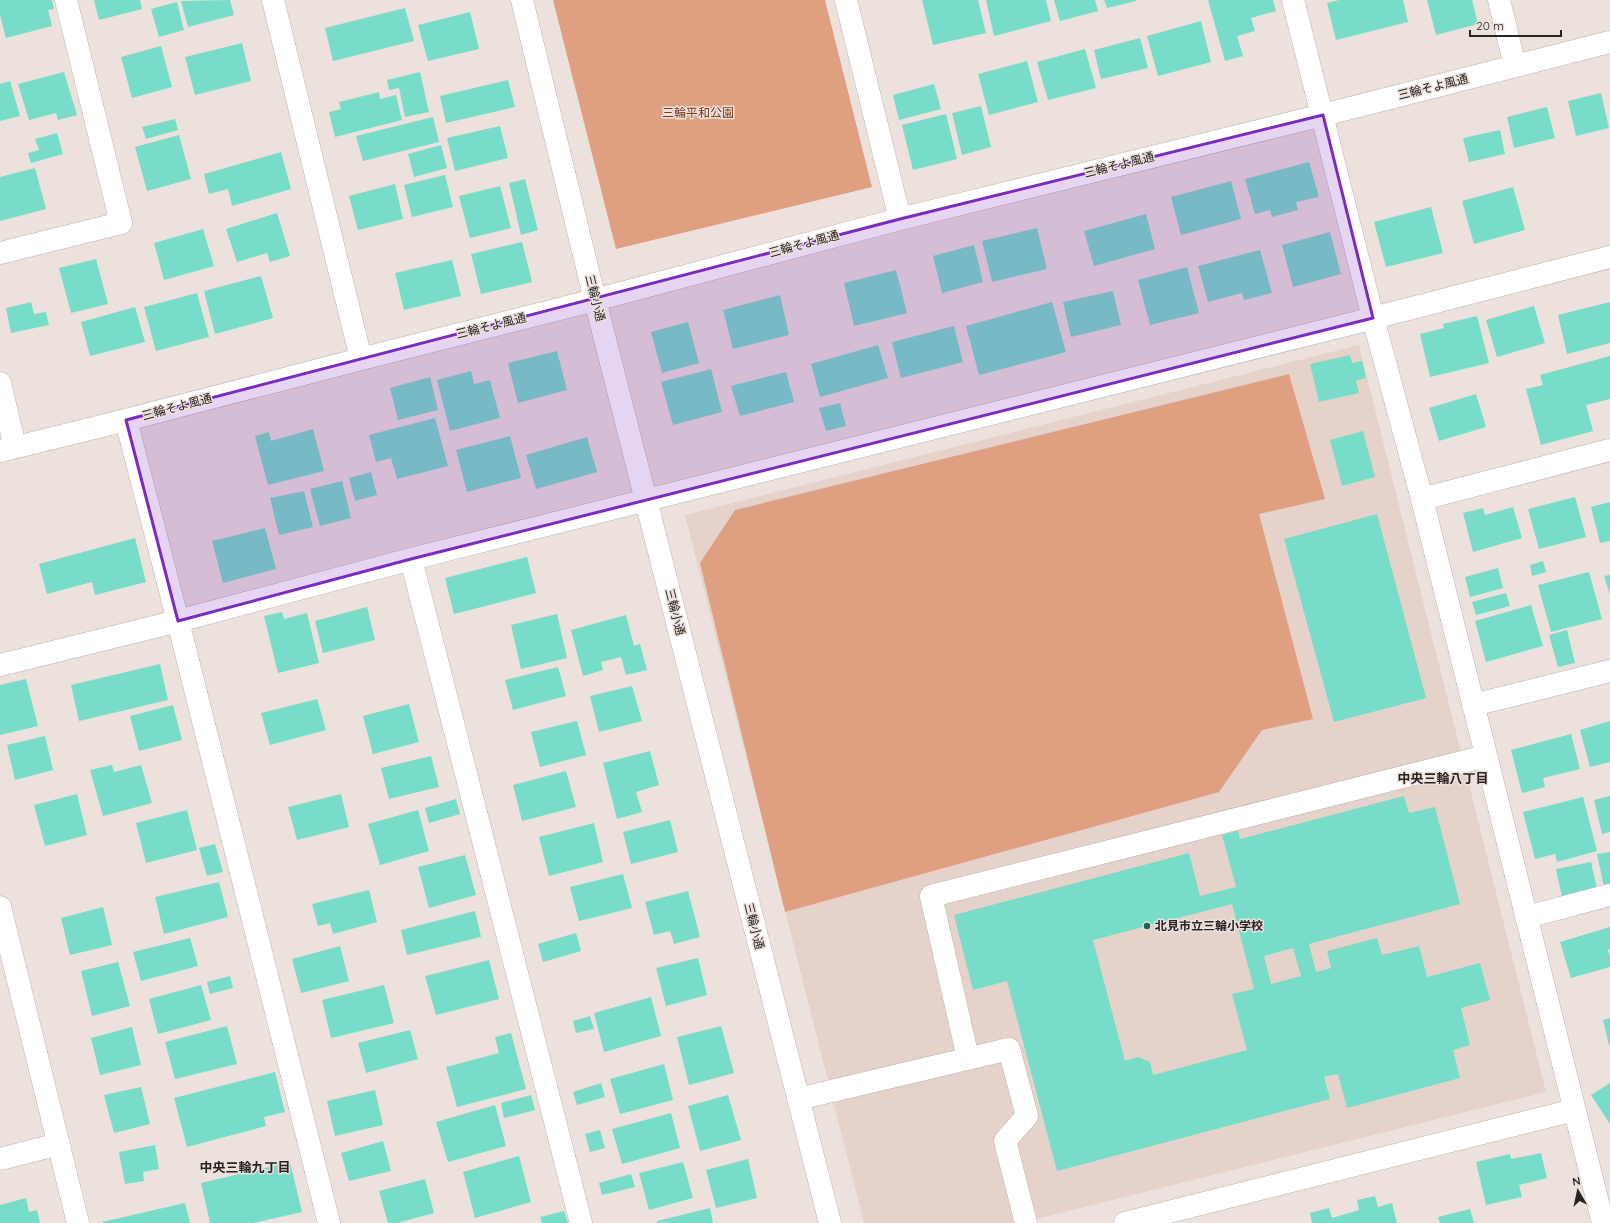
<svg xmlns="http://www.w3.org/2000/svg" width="1610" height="1223" font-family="Quicksand,'Noto Sans JP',sans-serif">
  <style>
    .built { fill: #e5d2cb }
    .green { fill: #dfa082 }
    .building { fill: #77ddc8; fill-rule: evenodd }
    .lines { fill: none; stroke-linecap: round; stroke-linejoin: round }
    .minor-casing { stroke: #beb3af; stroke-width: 23 }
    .minor { stroke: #fff; stroke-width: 22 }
    .marked { fill: #7b2cbf; fill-opacity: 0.2; stroke: #7b2cbf; stroke-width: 3; stroke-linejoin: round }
    .poi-dot { fill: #1d6457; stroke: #ece1dc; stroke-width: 1.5 }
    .labels { text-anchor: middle; stroke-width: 3; stroke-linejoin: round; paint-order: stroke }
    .street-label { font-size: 12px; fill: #272321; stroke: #ece1dc }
    .park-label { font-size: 12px; fill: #793610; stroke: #ece1dc }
    .poi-label { font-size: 12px; font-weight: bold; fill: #272321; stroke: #ece1dc; text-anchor: start }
    .neighbourhood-label { font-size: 13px; font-weight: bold; fill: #272321; stroke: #ece1dc }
  </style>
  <rect width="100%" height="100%" fill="#ece1dc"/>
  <path class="built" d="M1359 345 1546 1092 1020 1223H864L685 515Z"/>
  <path class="green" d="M553 0H825L872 187 616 249Z
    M1289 374 1325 499 1259 514 1313 719 1262 730 1219 792 785 912 700 563 735 510Z"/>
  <path class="building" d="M0 0H52L54 9 48 10 52 26 6 38 0 15Z
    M94 0H140L142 9 99 20Z
    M230 0 234 15 188 27 181 1Z
    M922 0H978L986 33 933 45Z
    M986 0H1046L1051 21 994 36Z
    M1054 0H1095L1098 11 1060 21Z
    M1104 0H1136V1L1107 8Z
    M1208 0H1273L1276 11 1251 18 1255 31 1237 36 1243 56 1225 61Z
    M1339 0H1403L1408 22 1336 40 1327 3Z
    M1427 0H1472L1478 24 1436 35Z
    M177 2 184 30 159 37 151 9Z
    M405 8 414 41 333 61 325 28Z
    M470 12 479 49 428 61 418 25Z
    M1201 21 1211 62 1158 76 1147 36Z
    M1140 38 1148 68 1101 79 1094 50Z
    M242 43 251 81 195 95 185 57Z
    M161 46 172 87 132 98 121 57Z
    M1085 49 1096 88 1048 100 1037 62Z
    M1027 61 1038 102 989 115 978 74Z
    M64 72 77 115 58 120 56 113 29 120 18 84Z
    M420 72 429 112 405 117 399 88 389 90 387 80Z
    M508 80 515 107 446 123 440 96Z
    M10 81 20 116 0 121V84Z
    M934 84 941 109 899 120 893 95Z
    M379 92 380 99 396 95 402 120 335 137 329 112 341 109 339 102Z
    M1601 93 1609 128 1576 136 1568 101Z
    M981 106 991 147 962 155 952 113Z
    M1547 107 1555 138 1514 148 1507 117Z
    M946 114 957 159 913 170 902 125Z
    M433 117 439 142 363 161 356 136Z
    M175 119 178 130 146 139 142 127Z
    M500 126 508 158 455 171 447 138Z
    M1500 130 1505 154 1469 162 1463 138Z
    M57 133 63 154 31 163 28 153 39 150 35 139Z
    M179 135 191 179 147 191 135 147Z
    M441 145 447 168 414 177 408 154Z
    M281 152 291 189 232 206 228 189 209 194 204 174Z
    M1309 162 1319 197 1296 202 1298 210 1272 217 1270 210 1255 214 1245 179Z
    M35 168 46 209 0 221V177Z
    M445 175 453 207 412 217 404 185Z
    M525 179 538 230 521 235 509 183Z
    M1231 181 1241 219 1181 235 1171 197Z
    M395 184 403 219 358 230 349 196Z
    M500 186 511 228 470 238 459 196Z
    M1513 187 1525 230 1474 244 1462 201Z
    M1431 207 1443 253 1386 267 1374 222Z
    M277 213 290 256 270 262 267 253 237 262 226 229Z
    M1146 214 1155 249 1094 266 1084 231Z
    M1037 228 1047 269 992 282 982 241Z
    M203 229 214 266 164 280 154 243Z
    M1330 232 1341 274 1293 287 1282 245Z
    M522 242 532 282 481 294 471 254Z
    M974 245 983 282 942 293 933 256Z
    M1260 250 1272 293 1244 300 1242 293 1208 302 1198 266Z
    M96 259 108 304 71 313 59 268Z
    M452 260 461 296 404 310 395 273Z
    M1187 267 1199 313 1150 325 1138 280Z
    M896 270 907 313 854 326 844 283Z
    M261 276 273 318 215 334 204 291Z
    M1113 291 1121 325 1071 337 1063 302Z
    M197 293 209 337 156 351 144 307Z
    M780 295 789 335 733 349 723 310Z
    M31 302 34 314 46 312 49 325 11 333 6 308Z
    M1052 302 1066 352 979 375 966 326Z
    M1610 302V343L1567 354 1558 315Z
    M1534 306 1545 343 1497 357 1486 320Z
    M135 307 145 342 90 356 81 322Z
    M1477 316 1489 363 1430 377 1420 334 1444 328 1443 324Z
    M688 322 699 363 662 373 651 332Z
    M954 326 963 362 901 378 892 342Z
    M878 345 888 378 820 397 811 364Z
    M557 351 567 390 518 403 508 363Z
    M1350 355 1352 363 1362 361 1366 378 1356 381 1359 393 1319 402 1310 364Z
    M1610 356V399L1586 405 1593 431 1541 445 1526 389 1543 385 1540 375Z
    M711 369 722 412 673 425 661 382Z
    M471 371 474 384 490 380 500 418 450 431 437 380Z
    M786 372 794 402 740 416 731 386Z
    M430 377 438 410 398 420 390 388Z
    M1476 394 1486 427 1439 441 1429 408Z
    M840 403 846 426 826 431 819 408Z
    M435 418 448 466 397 479 391 458 376 462 369 435Z
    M313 429 324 471 268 485 255 436 269 432 271 441Z
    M1363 431 1375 477 1342 486 1330 440Z
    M510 436 521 478 467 492 456 450Z
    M587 437 597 472 536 489 526 455Z
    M371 472 377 495 355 501 349 478Z
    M342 481 351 518 320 526 310 489Z
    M304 491 313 527 279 535 270 498Z
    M1575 497 1586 537 1539 549 1528 509Z
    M1610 502V541L1600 543 1591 507Z
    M1513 507 1522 538 1473 552 1463 513 1483 508 1485 515Z
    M1377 514 1426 698 1334 722 1284 539Z
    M265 528 276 569 223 583 212 541Z
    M135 538 146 582 95 595 92 582 47 594 39 564Z
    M527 557 536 593 454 614 445 578Z
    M1543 561 1546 572 1532 576 1530 565Z
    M1498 568 1503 588 1470 597 1465 577Z
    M1589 572 1602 619 1551 632 1538 585Z
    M1610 575V595L1604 576Z
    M1506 593 1510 606 1476 615 1472 602Z
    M1531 605 1543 646 1486 662 1475 621Z
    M367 607 375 640 323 653 315 621Z
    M282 612 284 619 307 613 319 663 278 673 264 616Z
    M557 614 567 658 521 669 511 625Z
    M626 615 634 646 640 644 647 670 626 675 621 657 601 662 603 670 583 676 571 630Z
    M1567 630 1575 663 1558 667 1549 635Z
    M160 664 168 700 79 721 71 685Z
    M558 667 566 696 513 710 505 680Z
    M26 679 38 726 0 735V685Z
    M632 686 642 721 599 732 590 696Z
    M317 699 326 730 270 745 261 713Z
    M409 704 419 742 373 754 363 716Z
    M173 705 182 740 139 751 130 716Z
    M577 721 586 755 540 767 531 732Z
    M1610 721V762L1590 767 1580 730Z
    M1571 734 1580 769 1543 778 1545 787 1522 793 1511 750Z
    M45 736 53 770 15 780 7 745Z
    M650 751 659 785 636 792 642 812 617 819 603 763Z
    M431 756 439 787 389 799 381 768Z
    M112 765 114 772 141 765 152 803 103 816 90 770Z
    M566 771 576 807 522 821 513 785Z
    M77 794 87 835 45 846 34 805Z
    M341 794 349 827 297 840 288 807Z
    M1404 796 1409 813 1435 807 1460 904 1309 944 1316 972 1331 968 1327 951 1377 938 1382 955 1419 946 1427 977 1480 963 1490 1000 1461 1008 1470 1045 1453 1050 1460 1078 1347 1108 1338 1074 1324 1077 1330 1099 1057 1171 1007 981 973 990 954 915 1189 853 1200 896 1236 887 1222 835 1238 831 1240 839ZM1232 904 1254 989 1232 994 1247 1050 1153 1075 1150 1062 1138 1057 1125 1061 1093 940ZM1293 948 1301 976 1271 984 1264 956Z
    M1610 796V832L1602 834 1594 800Z
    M1583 797 1597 851 1557 862 1555 854 1535 859 1523 812Z
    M456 799 460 814 429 823 425 808Z
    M187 810 197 850 146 863 136 823Z
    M418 810 429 851 380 865 368 824Z
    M670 820 678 852 631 864 623 832Z
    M594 823 603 862 549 876 539 837Z
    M215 844 223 872 207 876 199 848Z
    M1610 852V886L1604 887 1597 854Z
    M465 855 476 895 429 908 418 867Z
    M1591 862 1597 889 1562 897 1556 869Z
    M623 874 632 908 579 921 570 887Z
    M219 882 228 917 164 934 155 897Z
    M369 890 377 922 333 934 330 923 318 926 312 904Z
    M688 891 700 937 674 944 670 931 654 935 645 902Z
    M103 907 112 945 70 955 61 918Z
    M475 911 481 937 407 955 401 930Z
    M1610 927V949H1608L1610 957V967L1571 978 1560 942Z
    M576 933 581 951 543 962 538 944Z
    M190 938 198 966 141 981 133 952Z
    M340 946 349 981 301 993 292 959Z
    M698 958 707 995 666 1006 656 968Z
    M489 960 499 999 436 1015 425 976Z
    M118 962 130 1006 92 1016 81 971Z
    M230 976 233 988 210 994 207 982Z
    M201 985 211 1020 158 1034 149 999Z
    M384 985 394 1023 331 1038 322 1000Z
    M651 997 661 1036 604 1052 594 1013Z
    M590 1016 594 1029 576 1033 573 1021Z
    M1610 1018V1045H1609L1603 1020Z
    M227 1026 237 1064 175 1079 165 1042Z
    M721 1026 734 1073 689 1085 677 1037Z
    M132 1027 141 1065 100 1075 91 1038Z
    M410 1030 418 1059 366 1073 358 1043Z
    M511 1033 526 1089 457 1107 446 1067 499 1053 495 1037Z
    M664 1064 673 1100 620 1114 610 1079Z
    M275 1072 285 1112 264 1117 266 1126 187 1147 174 1098Z
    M601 1083 605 1097 577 1105 573 1092Z
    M1610 1083V1124L1591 1095Z
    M141 1087 150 1124 114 1133 104 1095Z
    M375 1090 383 1125 335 1136 327 1101Z
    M531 1095 535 1110 504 1118 501 1103Z
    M728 1095 741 1140 700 1151 688 1106Z
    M495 1105 506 1146 448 1162 436 1122Z
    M671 1113 680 1148 622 1164 612 1129Z
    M600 1130 605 1148 590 1152 585 1134Z
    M383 1141 391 1171 349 1181 341 1153Z
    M155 1145 159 1169 143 1172 144 1181 125 1184 119 1152Z
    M1541 1153 1547 1178 1519 1185 1522 1197 1486 1205 1476 1162 1510 1154 1511 1159Z
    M519 1156 531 1202 475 1218 463 1172Z
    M748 1159 757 1198 716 1208 706 1170Z
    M290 1162 302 1212 253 1223H210L201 1183Z
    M683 1162 693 1198 649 1210 639 1173Z
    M631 1174 635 1187 602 1195 599 1183Z
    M425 1179 434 1213 397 1223H388L379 1191Z
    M1375 1196 1378 1207 1392 1203 1397 1223H1312L1310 1213 1329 1208 1332 1218 1359 1210 1357 1200Z
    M26 1198 29 1212 37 1210 40 1223H0V1205Z
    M185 1203 190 1223H103L102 1222Z
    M710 1208 713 1223H658L657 1221Z
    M1470 1209 1474 1223H1440L1438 1217Z
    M564 1211 568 1223H542L540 1217Z"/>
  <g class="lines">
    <g class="minor-casing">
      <path id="minor" d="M273 0 361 359
        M522 0 595 300 830 1223
        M846 0 900 219
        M1293 0 1373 318 1422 499 1603 1223
        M1499 0 1515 66
        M0 253 121 223 66 0
        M0 383 15 447
        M126 420 178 621 329 1223
        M0 451 126 420 361 359 595 300 900 219 1323 115 1610 42
        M1422 499 1610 450
        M411 559 581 1223
        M0 665 178 621 411 559 1350 324 1610 257
        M1473 705 1610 671
        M0 907 78 1223
        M1526 917 1610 895
        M968 1058 931 896 1486 756
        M798 1099 1009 1049 1027 1116 1005 1141 1026 1223
        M0 1159 59 1144
        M1125 1223 1574 1110"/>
    </g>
    <use href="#minor" class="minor"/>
  </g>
  <path class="marked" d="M1323 115 1373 318 411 559 178 621 126 420 900 219Z"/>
  <circle class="poi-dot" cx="1147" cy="926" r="4"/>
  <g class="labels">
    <g class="street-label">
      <text transform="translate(1433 87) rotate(-14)" y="4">三輪そよ風通</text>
      <text transform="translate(1119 165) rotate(-14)" y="4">三輪そよ風通</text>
      <text transform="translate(804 244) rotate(-15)" y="4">三輪そよ風通</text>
      <text transform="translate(595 298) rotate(76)" y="4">三輪小通</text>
      <text transform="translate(491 326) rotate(-14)" y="4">三輪そよ風通</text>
      <text transform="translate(177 407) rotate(-15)" y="4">三輪そよ風通</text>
      <text transform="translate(675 612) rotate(76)" y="4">三輪小通</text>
      <text transform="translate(754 926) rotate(76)" y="4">三輪小通</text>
    </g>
    <g class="park-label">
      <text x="698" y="117">三輪平和公園</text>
    </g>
    <g class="poi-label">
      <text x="1155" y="930">北見市立三輪小学校</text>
    </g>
    <g class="neighbourhood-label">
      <text x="1443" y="783">中央三輪八丁目</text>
      <text x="245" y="1172">中央三輪九丁目</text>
    </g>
  </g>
  <g transform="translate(1578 1191) rotate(351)" stroke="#ece1dc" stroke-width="3" paint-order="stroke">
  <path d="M0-3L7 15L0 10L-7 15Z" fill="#272321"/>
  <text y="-6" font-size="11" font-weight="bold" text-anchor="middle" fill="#272321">N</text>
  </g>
  <path d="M1470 30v6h91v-6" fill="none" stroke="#272321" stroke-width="2"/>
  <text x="1476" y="30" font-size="12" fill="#272321" stroke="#ece1dc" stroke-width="3" paint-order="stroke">20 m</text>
</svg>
